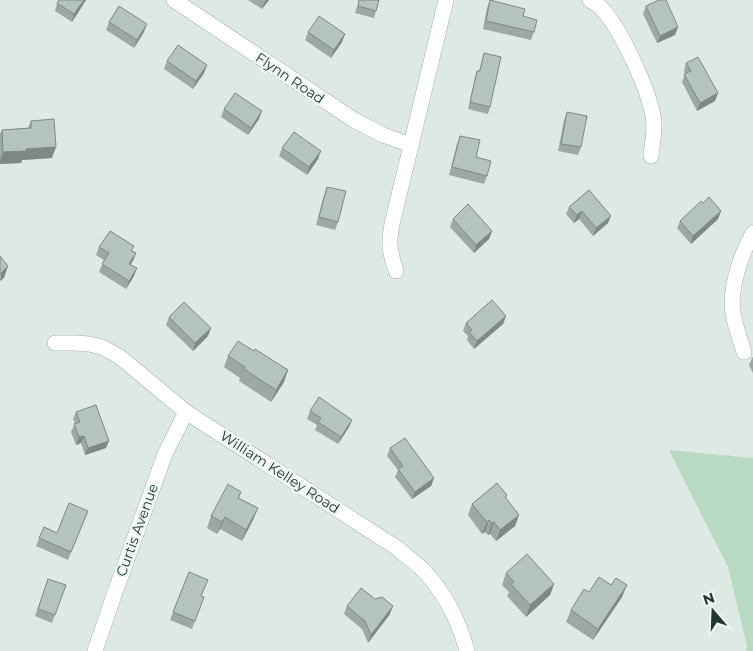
<svg xmlns="http://www.w3.org/2000/svg" width="753" height="651" font-family="Montserrat,sans-serif">
  <style>
    .green { fill: #b8d9c2 }
    .lines { fill: none; stroke-linecap: round; stroke-linejoin: round }
    .minor-casing { stroke: #a2b0ab; stroke-width: 16 }
    .minor { stroke: #fff; stroke-width: 15 }
    .wall { fill: #9ba8a3 }
    .shaded-wall { fill: #7e8884 }
    .building { fill: #b4c3bd; stroke: #7e8884 }
    .labels { text-anchor: middle; stroke-width: 5; stroke-linejoin: round; paint-order: stroke }
    .street-label { font-size: 14px; fill: #213732; stroke: #eef6f2 }
  </style>
  <rect width="100%" height="100%" fill="#dee9e4"/>
  <path class="green" d="M669 450 753 458V651H746L747 646 728 567Z"/>
  <g class="lines">
    <g class="minor-casing">
      <path id="minor" d="M174 0 354 120 383 135 411 145
        M590 0C593 2 597 4 600 7 620 26 653 97 654 125 654 135 652 146 651 156
        M396 271C390 253 388 243 392 224L446 0
        M55 343H75L89 344 102 347 120 357 186 412 397 548C405 555 415 562 423 570 445 593 459 621 467 651
        M744 352C740 339 735 326 733 313 729 289 741 254 753 233
        M95 651 114 595 165 454 186 412"/>
    </g>
    <use href="#minor" class="minor"/>
  </g>
  <path class="wall" d="M86 0 72 22 55 11 57 3Z
    M248 0H269L262 9Z
    M359 0H379L374 18 355 13Z
    M490 0 523 16 534 32 531 40 483 29 487 8Z
    M646 6 675 35 657 43 643 14Z
    M109 22 144 32 134 48 106 30Z
    M308 32 345 34 342 42 331 58 305 40Z
    M484 53 490 107 488 114 468 109 475 78 477 71H479Z
    M167 61 207 65 204 73 193 89 164 69Z
    M686 63 718 93 715 101 697 111 682 82 685 74 684 71Z
    M224 109 259 119 248 135 221 117Z
    M567 112 581 147 578 155 558 151 564 120Z
    M31 121 52 158 22 160 21 163 0 164V134L2 130 28 128Z
    M460 136 487 176 484 184 449 175 457 144Z
    M282 148 318 159 307 175 279 156Z
    M327 187 338 222 335 230 316 225 324 195Z
    M589 190 608 223 593 236 579 219 574 223 566 214 569 207Z
    M703 203 721 211 718 219 691 244 677 228 680 221Z
    M453 219 492 231 489 239 474 253 450 227Z
    M99 247 132 251 136 253 131 264 134 276 126 289 99 272 104 260 96 255Z
    M506 316 503 324 474 349 467 340 468 336 463 331 466 323Z
    M169 317 208 336 193 351 166 325Z
    M228 356 284 382 271 402 239 381 240 378 224 367Z
    M753 357V373L749 365 752 358Z
    M310 411 352 420 349 427 338 444 315 430 317 425 307 419Z
    M76 412 106 448 85 455 81 443 76 445 71 432 75 423 73 419Z
    M390 448 434 478 431 486 412 499 395 477 398 470 387 456Z
    M241 492 239 498 258 508 253 520 242 541 220 529 217 534 207 528 211 516Z
    M507 495 506 499 519 515 515 526 496 541 490 534 488 535 485 532 482 534 468 515 472 504Z
    M88 511 68 560 36 546 44 527 57 533Z
    M189 572 201 596 204 597 192 629 170 620Z
    M506 573 554 584 550 595 526 617 507 596 509 592 502 585Z
    M48 579 66 585 52 623 35 616Z
    M611 585 622 597 593 640 566 622 571 610 589 592Z
    M347 606 390 614 368 643 362 629 344 614Z"/>
  <path class="shaded-wall" d="M84 0H86L72 22 74 14Z
    M266 0H269L262 9 265 1Z
    M147 24 144 32 134 48 137 40Z
    M678 27 675 35 657 43 660 36Z
    M345 34 342 42 331 58 334 50Z
    M207 65 204 73 193 89 196 81Z
    M718 93 715 101 697 111 700 103Z
    M262 111 259 119 248 135 251 128Z
    M56 147 52 158 22 160 21 163 0 164V161L3 152 26 149Z
    M321 151 318 159 307 175 309 167Z
    M582 211 579 219 574 223 577 215Z
    M721 211 718 219 691 244 693 236Z
    M611 216 608 223 593 236 596 228Z
    M492 231 489 239 474 253 476 245Z
    M136 253 133 261 126 271 129 264Z
    M8 266 4 278 0 281 1 273Z
    M137 268 134 276 126 289 129 281Z
    M506 316 503 324 474 349 477 341Z
    M211 328 208 336 193 351 195 343Z
    M288 370 284 382 271 402 276 390Z
    M352 420 349 427 338 444 341 437Z
    M84 436 81 443 76 445 79 437Z
    M109 441 106 448 85 455 88 448Z
    M434 478 431 486 412 499 415 492Z
    M258 508 253 520 242 541 246 530Z
    M519 515 515 526 496 541 500 530Z
    M225 517 220 529 217 534 222 522Z
    M489 520 485 532 482 534 487 522Z
    M494 522 490 534 488 535 492 523Z
    M554 584 550 595 526 617 530 605Z
    M627 585 622 597 593 640 598 629Z
    M393 606 390 614 368 643 371 635Z"/>
  <path class="building" d="M59 0H84L74 14 57 3Z
    M359 0H379L376 11 358 6Z
    M490 0 525 9 523 16 537 20 534 32 486 21Z
    M659 0H666L678 27 660 36 646 6Z
    M119 6 147 24 137 40 109 22Z
    M319 16 345 34 334 50 308 32Z
    M178 45 207 65 196 81 167 61Z
    M484 53 501 57 490 107 470 102 477 71H480Z
    M698 57 718 93 700 103 684 74 691 71 686 63Z
    M235 93 262 111 251 128 224 109Z
    M567 112 587 116 581 147 561 144Z
    M54 119 56 147 26 149V151L3 152 2 130 31 128V121Z
    M294 132 321 151 309 167 282 148Z
    M460 136 480 140 476 157 491 161 487 176 452 167Z
    M327 187 346 191 338 222 319 217Z
    M589 190 611 216 596 228 582 211 577 215 569 207Z
    M709 197 721 211 693 236 680 221 701 201 703 203Z
    M468 204 492 231 476 245 453 219Z
    M110 231 134 246 131 251 136 253 129 264 137 268 129 281 102 264 109 253 99 247Z
    M0 256 8 266 1 273 2 274 0 276Z
    M492 300 506 316 477 341 469 332 472 330 466 323Z
    M184 302 211 328 195 343 169 317Z
    M238 341 254 351 255 349 288 370 276 390 244 369 245 367 228 356Z
    M319 397 352 420 341 437 318 422 321 418 310 411Z
    M96 405 109 441 88 448 84 436 79 437 74 424 80 422 76 412Z
    M405 438 434 478 415 492 398 469 403 466 390 448Z
    M497 483 507 495 505 497 519 515 500 530 494 522 492 523 489 520 487 522 472 504Z
    M228 484 241 492 238 498 258 508 246 530 225 517 222 522 211 516Z
    M69 503 88 511 71 552 39 538 44 527 57 533Z
    M527 554 554 584 530 605 511 584 514 582 506 573Z
    M189 572 208 580 201 596 204 597 195 621 173 612Z
    M599 577 611 585 616 578 627 585 598 629 571 610 584 589 589 592Z
    M48 579 66 585 55 615 38 609Z
    M361 588 375 599 382 597 393 606 371 635 365 621 347 606Z"/>
  <g class="labels">
    <g class="street-label">
      <text transform="translate(290 78) rotate(34)" y="5">Flynn Road</text>
      <text transform="translate(280 472) rotate(33)" y="5">William Kelley Road</text>
      <text transform="translate(137 530) rotate(-70)" y="5">Curtis Avenue</text>
    </g>
  </g>
  <g transform="translate(713 611) rotate(341)" stroke="#eef6f2" stroke-width="4" paint-order="stroke">
  <path d="M0-4L9 19L0 12L-9 19Z" fill="#213732"/>
  <text y="-8" font-size="14" font-weight="bold" text-anchor="middle" fill="#213732">N</text>
  </g>
</svg>
